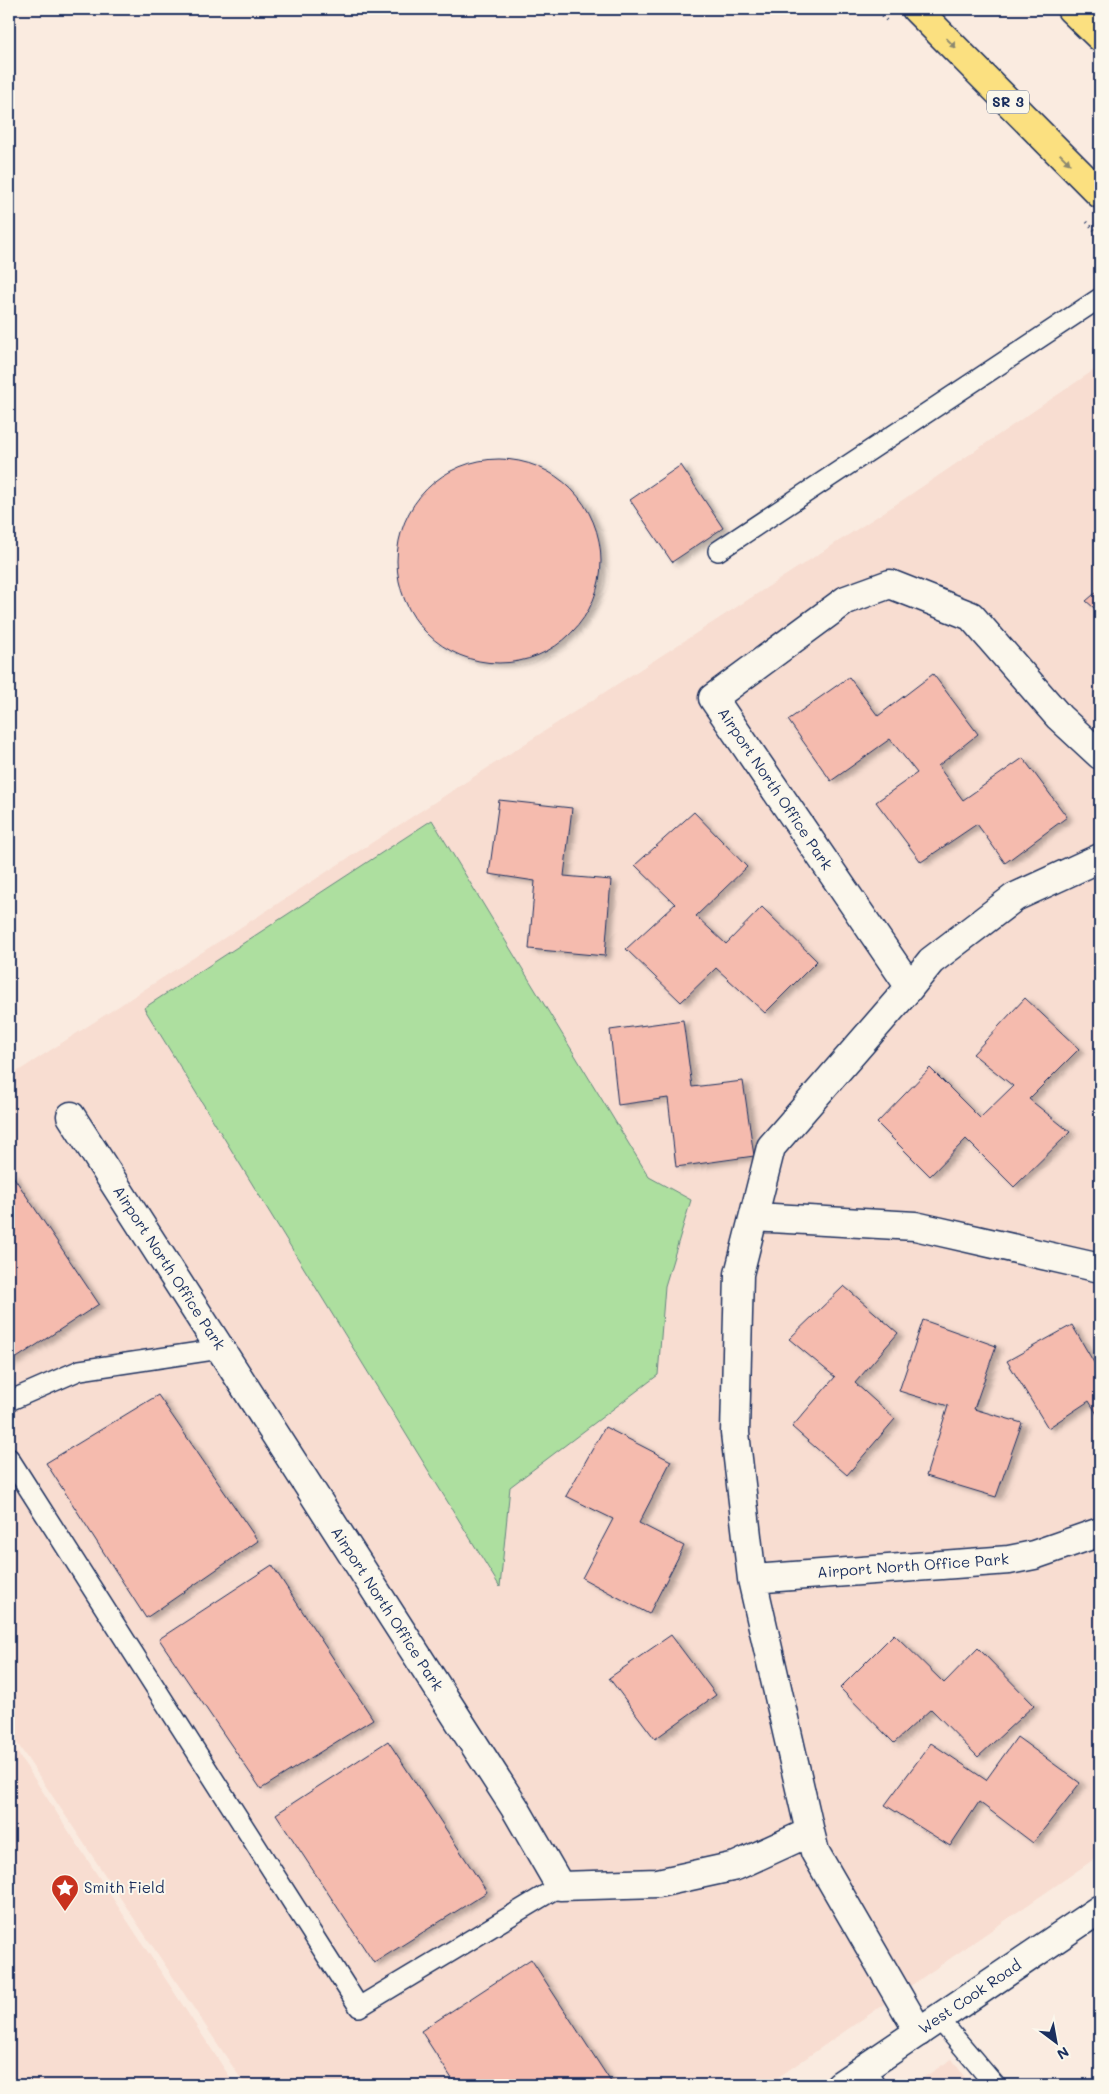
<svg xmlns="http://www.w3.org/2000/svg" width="1109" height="2094" font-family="Mali,sans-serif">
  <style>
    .built { fill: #f8ddd1 }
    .green { fill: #addf9f; stroke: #64877e }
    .building { fill: #f5bbae; stroke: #1b2f5e; filter: url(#shadow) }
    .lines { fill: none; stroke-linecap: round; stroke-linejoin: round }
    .lane-casing { stroke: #1b2f5e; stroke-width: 22 }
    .street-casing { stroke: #1b2f5e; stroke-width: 31 }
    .secondary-casing { stroke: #1b2f5e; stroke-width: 31 }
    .highway-casing { stroke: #1b2f5e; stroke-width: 31 }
    .path { stroke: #1b2f5e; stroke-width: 3; stroke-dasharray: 1 4; stroke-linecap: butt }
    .lane { stroke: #fbf7ec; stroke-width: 19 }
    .street { stroke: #fbf7ec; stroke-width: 28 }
    .secondary { stroke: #fbf7ec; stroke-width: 28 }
    .highway { stroke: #fbe080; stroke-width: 28 }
    .oneway { fill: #8b886f }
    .labels { text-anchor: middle; stroke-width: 4; stroke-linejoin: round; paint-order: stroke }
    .shield { fill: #fbf7ec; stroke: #5e6b89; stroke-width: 1 }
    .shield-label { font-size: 14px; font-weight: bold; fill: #1b2f5e }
    .street-label { font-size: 15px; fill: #1b2f5e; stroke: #fbf7ec }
    .poi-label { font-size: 15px; fill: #1b2f5e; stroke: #fbf7ec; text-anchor: start }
  </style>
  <defs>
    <filter id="shadow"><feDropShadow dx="5.5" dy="3" stdDeviation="2.5" flood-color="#0004"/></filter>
  </defs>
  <rect width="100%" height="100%" fill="#faebe0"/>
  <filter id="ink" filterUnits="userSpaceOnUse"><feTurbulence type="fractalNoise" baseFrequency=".02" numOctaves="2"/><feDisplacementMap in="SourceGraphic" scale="10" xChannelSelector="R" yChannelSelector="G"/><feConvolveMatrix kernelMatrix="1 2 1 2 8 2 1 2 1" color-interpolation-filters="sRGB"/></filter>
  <g filter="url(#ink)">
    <path class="built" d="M1100 366V1855L767 2085H245L9 1731V1077L904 499Z
      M9 1740 235 2085H9Z
      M952 2059 970 2085H912Z"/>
    <path class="green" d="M432 820 649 1177 691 1200 665 1286 658 1375 510 1487 500 1587 144 1008Z"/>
    <path class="building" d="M397 561a102 102 0 1 1 204 0a102 102 0 1 1-204 0Z
      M681 465 723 528 672 562 630 500Z
      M1100 589V613L1086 601Z
      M933 674 978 734 938 766 963 800 1023 758 1067 817 1005 863 977 824 921 862 876 802 917 773 890 739 831 781 788 720 849 677 878 716Z
      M499 800 572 808 564 876 611 880 605 956 529 949 535 881 489 874Z
      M694 812 747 867 696 916 726 944 762 907 817 961 765 1013 716 968 681 1002 626 949 675 904 635 865Z
      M1025 998 1079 1049 1029 1099 1070 1132 1014 1187 966 1139 930 1176 877 1123 930 1068 980 1118 1013 1086 973 1054Z
      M683 1020 692 1087 743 1081 754 1156 676 1167 668 1098 618 1105 610 1030Z
      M9 1170 99 1304 9 1363Z
      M844 1286 898 1333 855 1383 895 1419 847 1475 792 1427 835 1377 789 1339Z
      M923 1320 996 1346 974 1409 1022 1423 996 1497 926 1476 948 1406 899 1391Z
      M1072 1325 1100 1373V1419L1089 1401 1048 1428 1007 1361Z
      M158 1395 258 1541 146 1618 46 1463Z
      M605 1427 671 1461 639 1523 684 1546 649 1614 582 1578 613 1519 566 1496Z
      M272 1565 373 1719 261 1789 159 1639Z
      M894 1634 944 1683 978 1648 1034 1705 978 1757 931 1709 894 1743 840 1688Z
      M671 1635 716 1695 655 1739 609 1678Z
      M1017 1737 1080 1783 1033 1843 979 1802 950 1846 885 1805 931 1743 986 1780Z
      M388 1741 487 1892 374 1963 276 1814Z
      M531 1959 613 2085H456L421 2031Z"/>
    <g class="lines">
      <g class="lane-casing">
        <path id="lane" d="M718 551 1100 298
          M9 1401 80 1370 220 1349
          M9 1458 359 2007 560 1886
          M939 2019 995 2085
          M865 2069 875 2085"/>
      </g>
      <g class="street-casing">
        <path id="street" d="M910 987 713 698 846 600 890 584 971 616 1059 717 1100 755
          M71 1116 515 1808 560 1886 658 1883 736 1866 810 1832
          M754 1217 915 1226 1100 1268
          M752 1579 1009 1560 1034 1555 1100 1532
          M919 2032 815 1852 810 1832 752 1579 735 1433 739 1274 771 1147 910 987 931 961 1015 897 1100 858"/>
      </g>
      <g class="secondary-casing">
        <path id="secondary" d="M840 2085 1100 1909"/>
      </g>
      <g class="highway-casing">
        <path id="highway" d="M916 9 1100 194
          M1071 9 1100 37"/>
      </g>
      <path class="path" d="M875 9 887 21
        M1087 222 1100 236"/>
      <use href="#lane" class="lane"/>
      <use href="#street" class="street"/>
      <use href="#secondary" class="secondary"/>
      <use href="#highway" class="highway"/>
    </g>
    <defs><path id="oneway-solid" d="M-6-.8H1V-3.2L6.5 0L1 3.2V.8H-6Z" transform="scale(1.25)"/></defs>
    <g class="oneway">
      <use href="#oneway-solid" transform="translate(951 43) rotate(45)"/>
      <use href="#oneway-solid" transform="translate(1065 159) rotate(45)"/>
    </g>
  </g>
  <defs>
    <g id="sight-pin" transform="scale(1.4375)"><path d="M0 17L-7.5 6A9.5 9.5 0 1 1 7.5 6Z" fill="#c8321e" stroke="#fbf7ec"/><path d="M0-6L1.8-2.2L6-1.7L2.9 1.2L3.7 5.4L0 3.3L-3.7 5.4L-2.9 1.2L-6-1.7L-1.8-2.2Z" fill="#fff"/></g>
  </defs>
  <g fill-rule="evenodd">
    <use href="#sight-pin" x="65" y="1888"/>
  </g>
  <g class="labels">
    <rect class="shield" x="987" y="90.5" width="42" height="23" rx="4"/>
    <g class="shield-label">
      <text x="1008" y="107">SR 3</text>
    </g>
    <g class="street-label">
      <text transform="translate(775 789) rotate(56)" y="5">Airport North Office Park</text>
      <text transform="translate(169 1268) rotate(57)" y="5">Airport North Office Park</text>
      <text transform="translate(913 1566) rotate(-4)" y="5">Airport North Office Park</text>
      <text transform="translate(387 1609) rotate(57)" y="5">Airport North Office Park</text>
      <text transform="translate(970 1997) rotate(-34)" y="5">West Cook Road</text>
    </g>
    <g class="poi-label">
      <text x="84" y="1893">Smith Field</text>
    </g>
  </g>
  <rect width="1109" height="2094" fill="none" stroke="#fbf7ec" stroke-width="30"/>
  <rect x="15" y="15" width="1079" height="2064" fill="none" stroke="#1b2f5e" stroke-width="2" filter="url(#ink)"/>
  <g transform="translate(1056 2042) rotate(148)" stroke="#fbf7ec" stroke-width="4" paint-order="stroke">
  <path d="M0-4L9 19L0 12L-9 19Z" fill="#1b2f5e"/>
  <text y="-8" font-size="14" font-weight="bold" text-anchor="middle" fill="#1b2f5e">N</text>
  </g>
</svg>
